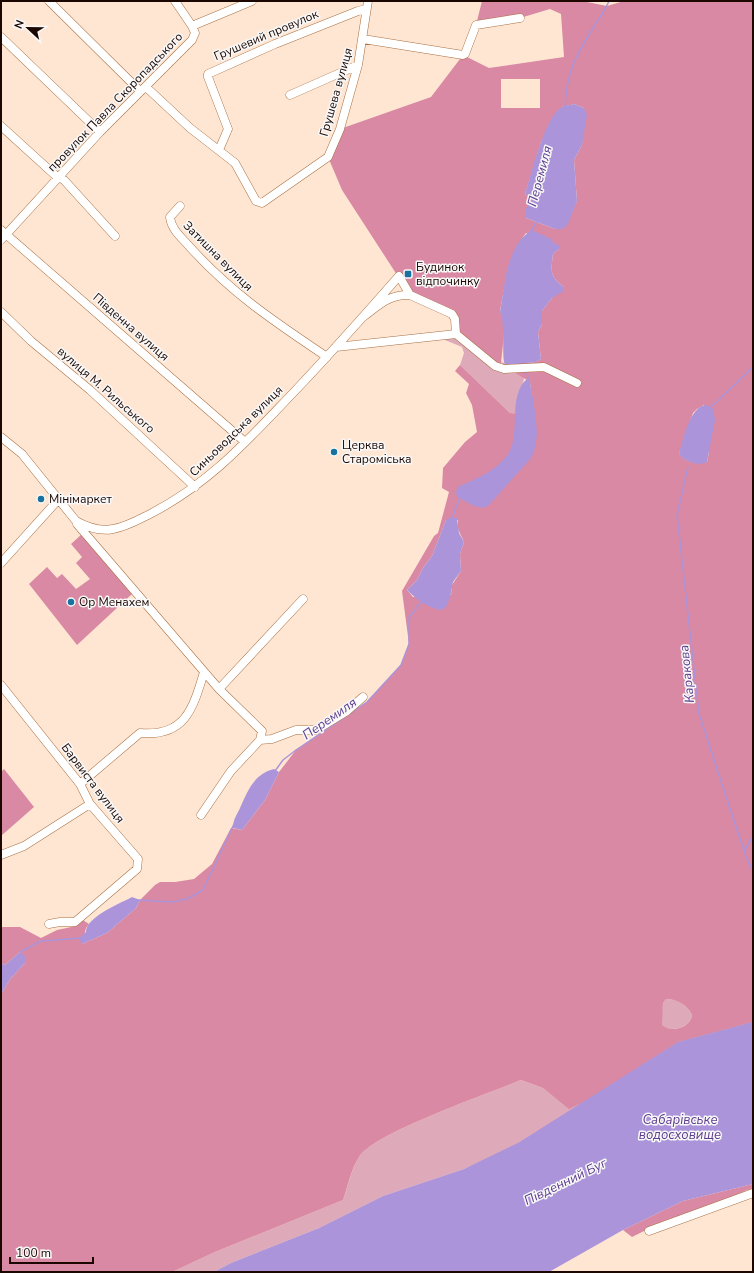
<svg xmlns="http://www.w3.org/2000/svg" width="754" height="1273" font-family="'Nunito Sans',sans-serif">
  <style>
    .green { fill: #deaaba }
    .forest { fill: #d989a3; fill-rule: evenodd }
    .water { fill: #ab94da }
    .lines { fill: none; stroke-linecap: round; stroke-linejoin: round }
    .stream { stroke: #ab94da; stroke-width: 1.5 }
    .minor-casing { stroke: #a97143; stroke-width: 9 }
    .minor { stroke: #fff; stroke-width: 8 }
    .poi-dot { fill: #1971a0; stroke: #f8f8f8; stroke-width: 1.5 }
    .labels { text-anchor: middle; stroke-width: 3; stroke-linejoin: round; paint-order: stroke }
    .street-label { font-size: 12px; fill: #1b0700; stroke: #f8f8f8 }
    .poi-label { font-size: 12px; fill: #1b0700; stroke: #f8f8f8; text-anchor: start }
    .water-label { font-size: 13px; font-style: italic; fill: #5d3d8f; stroke: #f8f8f8 }
  </style>
  <rect width="100%" height="100%" fill="#ffe6d3"/>
  <path class="green" d="M456 334 492 364 525 368C525 383 518 398 515 414L510 413 460 365 464 353 462 347 445 340 444 336Z
    M666 999C676 999 688 1005 692 1015 691 1027 670 1034 661 1025L663 1003Z
    M753 1017V1029L607 1105 464 1169 383 1196 319 1228 231 1263 214 1272H172L215 1252 343 1200C348 1187 351 1169 359 1157 373 1133 490 1093 521 1080L543 1088 564 1104 672 1034Z"/>
  <path class="forest" d="M482 1H582L607 6 624 1H753V1022L678 1042 588 1100 569 1109 543 1088 521 1080C490 1093 373 1133 359 1157 351 1169 348 1186 343 1200L215 1252 172 1272H1V994L11 978 25 963 20 952 5 965 1 963V927H20L41 938 57 930 76 926 83 920 89 924 86 928 82 944 107 933 136 908 140 900 155 885 160 882H175L194 879 212 864 231 828 242 830 265 800 279 772 296 750 367 702 401 665 409 644 402 591 434 536 438 533 449 492 442 488 443 468 465 442 477 432 472 405 466 393 469 384 455 371 460 365 510 413 534 416 530 382 503 365 502 362 505 364 536 362 541 359 538 332 542 324V311L552 298 564 287C549 276 551 271 553 254L559 249 555 244 526 233C508 255 505 284 500 311 508 330 501 349 501 368L456 334 455 319 410 295 342 190 328 157 340 129 431 97 463 55 489 68 564 57 561 14 550 9 520 18 476 25ZM501 79H540V108H501ZM574 104 584 108 582 145 574 160 577 201 563 229H555L526 218 532 199 525 194 541 142 562 107ZM704 405 709 452 707 462C697 465 686 462 679 454L693 413 697 409ZM446 520H458V529L464 542 460 554 461 571 452 585 451 595 413 597 407 590 417 580 423 568 432 556ZM666 999C676 999 688 1005 692 1015 691 1027 671 1034 662 1025L663 1003Z
    M82 534 132 594 77 645 29 584 47 567 57 578 62 574 76 589 90 579 76 563 82 557 71 544Z
    M4 769 34 807 1 836V772Z
    M753 1184V1189L747 1190 716 1204 664 1221 632 1237 623 1230 683 1201Z"/>
  <path class="water" d="M574 104 584 108 587 115 582 145 574 160 577 201 568 224 563 229H555L526 218V209L532 199 525 194C531 175 545 116 562 107 566 105 571 105 574 104Z
    M532 230 551 239 555 244 559 245V249L553 254C551 271 549 276 564 287V291L552 298 542 311V324L538 332 541 359 536 362 508 365 505 364C501 360 506 325 500 312 505 286 506 245 532 230Z
    M528 378 530 382C533 406 543 436 531 458L489 505 483 508 474 506 457 497 456 492 458 487C477 478 495 472 508 454 522 434 506 396 528 378Z
    M707 405 713 409 715 420 707 462C700 467 683 461 679 454 683 440 690 405 707 405Z
    M452 517 457 518 459 533 464 542 460 554 461 571 453 582 450 598 446 607 442 610C429 609 416 599 407 590L417 580 423 568 432 556 446 520Z
    M274 769 279 772 265 800 242 830 233 828C233 819 237 815 240 808 248 790 254 774 274 769Z
    M132 897 140 900 136 908 107 933 82 944 79 938 86 932C86 917 119 904 132 897Z
    M20 952 26 957 25 963 11 978 1 994V963L5 965Z
    M753 1022V1184L683 1201 623 1230 549 1272H214L231 1263 319 1228 383 1196 464 1169 518 1143 678 1042Z"/>
  <g class="lines">
    <path class="stream" d="M565 106C567 72 575 57 593 28 598 19 605 11 609 1
      M531 231 537 221
      M527 372 528 379
      M532 397 533 413
      M711 407 753 367
      M688 467 677 515 699 714 744 851 753 872
      M452 518 460 498
      M275 771 283 760 296 750 367 702 401 665 409 644V618L421 602
      M744 851 753 836
      M137 900 172 902 187 899 203 890 234 824
      M20 952 41 941 81 938"/>
    <g class="minor-casing">
      <path id="minor" d="M49 1 140 91
        M175 1 192 26
        M1 37 100 132
        M363 39 463 55 465 54 476 25 520 18
        M146 87 190 128 235 163 256 201 262 203 328 157 340 129 358 65 368 1
        M290 95 358 65
        M1 126 56 176 64 180 115 236
        M219 150 228 129 208 77V74L275 44 358 11 366 9
        M180 206 170 217C171 229 181 237 189 246 231 293 275 322 327 357
        M1 230 245 442
        M1 240 100 132 192 40 195 33 192 26 252 1
        M1 312 31 341 90 390 195 487
        M456 334 495 366 504 369 544 367 577 383
        M336 347 456 334 455 319 452 314 410 295
        M1 437 22 454 76 521C87 527 100 532 113 529 126 527 138 520 150 514 210 483 247 441 293 393 329 355 364 316 399 276L410 295C389 294 379 305 363 317
        M77 524 219 689 262 731 260 740 231 771 201 815
        M1 563 58 500
        M1 685 80 784 90 804 138 859 137 869 75 922H60L49 924
        M219 689 303 599
        M260 740 272 739 296 730H316L347 711 363 697
        M80 784 140 733C185 737 193 709 204 672
        M1 855 24 846 90 804
        M649 1231 753 1193"/>
    </g>
    <use href="#minor" class="minor"/>
  </g>
  <g class="poi-dot">
    <rect x="404" y="270" width="8" height="8" rx="2"/>
    <circle cx="334" cy="452" r="4"/>
    <circle cx="41" cy="499" r="4"/>
    <circle cx="71" cy="602" r="4"/>
  </g>
  <g class="labels">
    <g class="street-label">
      <text transform="translate(266 35) rotate(-23)" y="4">Грушевий провулок</text>
      <text transform="translate(336 92) rotate(-74)" y="4">Грушева вулиця</text>
      <text transform="translate(115 102) rotate(-46)" y="4">провулок Павла Скоропадського</text>
      <text transform="translate(218 256) rotate(45)" y="4">Затишна вулиця</text>
      <text transform="translate(131 327) rotate(41)" y="4">Південна вулиця</text>
      <text transform="translate(106 390) rotate(41)" y="4">вулиця М. Рильського</text>
      <text transform="translate(236 431) rotate(-44)" y="4">Синьоводська вулиця</text>
      <text transform="translate(93 783) rotate(53)" y="4">Барвиста вулиця</text>
    </g>
    <g class="poi-label">
      <text x="416" y="271">Будинок<tspan x="416" dy="14">відпочинку</tspan></text>
      <text x="342" y="449">Церква<tspan x="342" dy="14">Староміська</tspan></text>
      <text x="49" y="503">Мінімаркет</text>
      <text x="79" y="606">Ор Менахем</text>
    </g>
    <g class="water-label">
      <text transform="translate(539 176) rotate(-75)" y="5">Перемиля</text>
      <text transform="translate(686 674) rotate(-96)" y="5">Каракова</text>
      <text transform="translate(329 718) rotate(-35)" y="5">Перемиля</text>
      <text x="680" y="1124">Сабарівське<tspan x="680" dy="15">водосховище</tspan></text>
      <text transform="translate(565 1181) rotate(-26)" y="5">Південний Буг</text>
    </g>
  </g>
  <rect width="754" height="1273" fill="none" stroke="#1b0700" stroke-width="4"/>
  <g transform="translate(28 28) rotate(292)" stroke="#f8f8f8" stroke-width="3" paint-order="stroke">
  <path d="M0-3L7 15L0 10L-7 15Z" fill="#1b0700"/>
  <text y="-6" font-size="11" font-weight="bold" text-anchor="middle" fill="#1b0700">N</text>
  </g>
  <path d="M10 1257v6h83v-6" fill="none" stroke="#1b0700" stroke-width="2"/>
  <text x="16" y="1257" font-size="12" fill="#1b0700" stroke="#f8f8f8" stroke-width="3" paint-order="stroke">100 m</text>
</svg>
